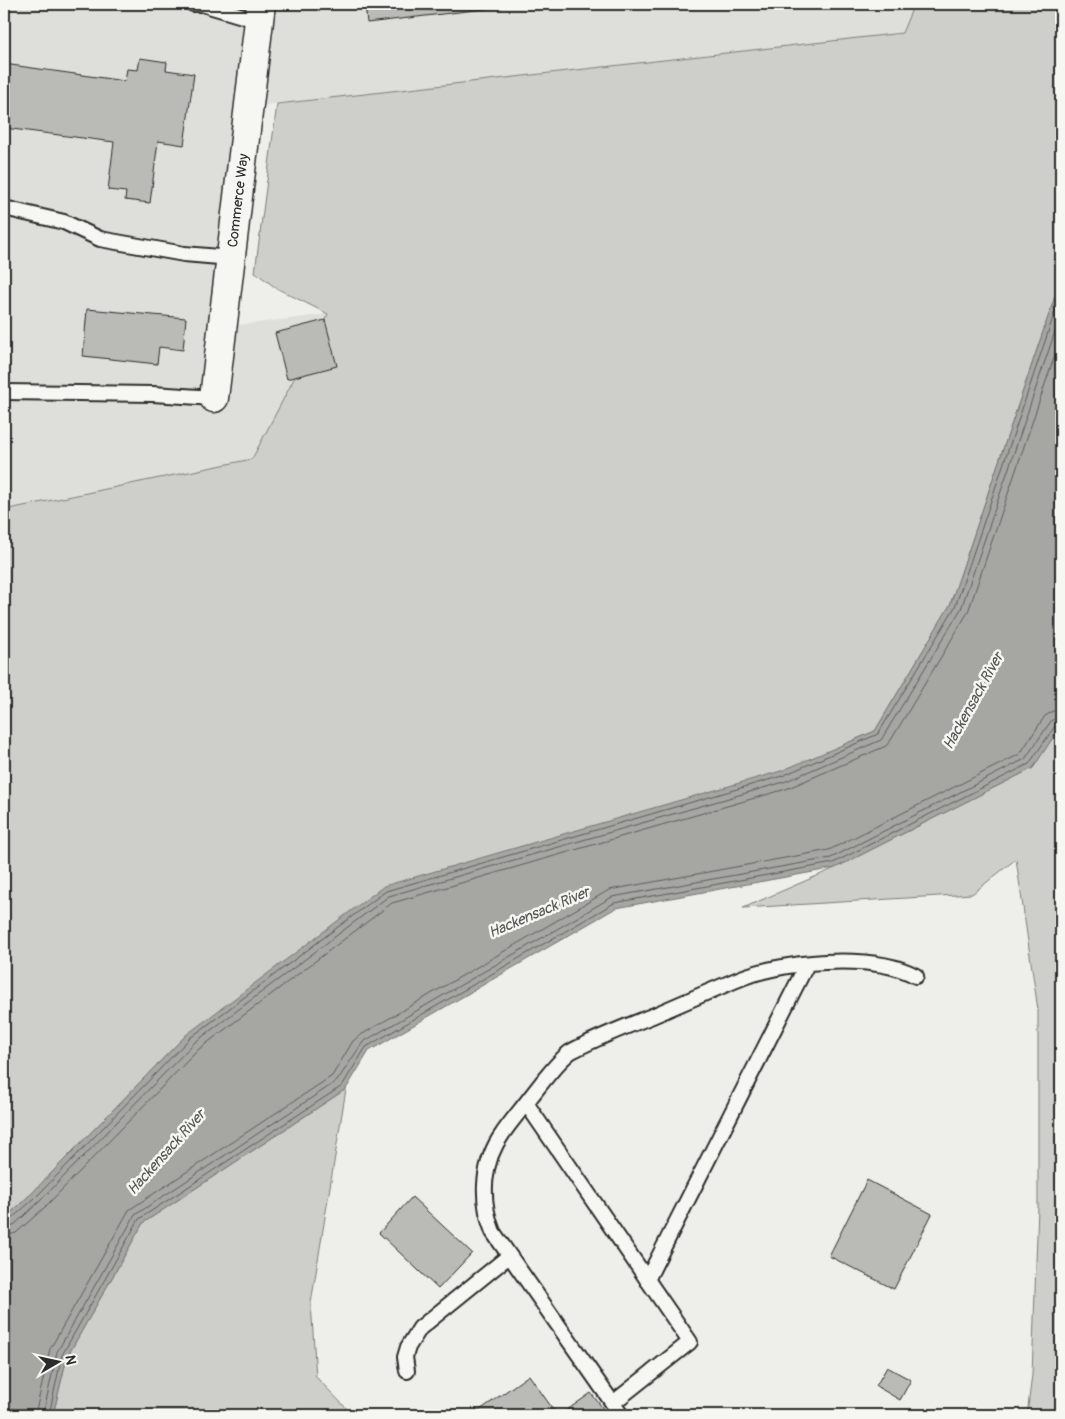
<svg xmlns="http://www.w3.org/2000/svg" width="1065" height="1419" font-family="Pangolin,sans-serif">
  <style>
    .built { fill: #dededb }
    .green { fill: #cececa; stroke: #7c7c7a }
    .water { fill: #a6a6a3; stroke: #757573 }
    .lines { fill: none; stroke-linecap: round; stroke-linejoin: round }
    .shore { stroke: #5c5c5b; stroke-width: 1 }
    .building { fill: #babab7; stroke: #2b2b2b }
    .lane-casing { stroke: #2b2b2b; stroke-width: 18 }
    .street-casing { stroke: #2b2b2b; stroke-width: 31 }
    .lane { stroke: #f6f6f2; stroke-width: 14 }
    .street { stroke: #f6f6f2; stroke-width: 28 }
    .labels { text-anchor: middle; stroke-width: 5; stroke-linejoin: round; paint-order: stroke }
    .street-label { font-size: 14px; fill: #2b2b2b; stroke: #f6f6f2 }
    .water-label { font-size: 15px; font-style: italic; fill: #565655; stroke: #f6f6f2 }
  </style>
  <rect width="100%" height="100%" fill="#eeeeea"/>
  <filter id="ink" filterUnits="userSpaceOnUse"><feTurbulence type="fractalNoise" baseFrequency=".02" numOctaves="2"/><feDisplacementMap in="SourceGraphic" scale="10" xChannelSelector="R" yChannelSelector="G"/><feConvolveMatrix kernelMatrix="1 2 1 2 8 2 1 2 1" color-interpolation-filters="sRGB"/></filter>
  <g filter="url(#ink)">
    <path class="built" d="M4 4H914L902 33 248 107 223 327 329 314 252 459 4 510Z"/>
    <path class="green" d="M914 4H1061V279L950 605 875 731 186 1035 32 1193 4 1219V510L252 459 328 314 276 288 255 272 277 104 902 33Z
      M1061 725V1415H1027L1032 1375 1038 1207V1010L1016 859 972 894 743 908 835 868 1033 768Z
      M346 1089 311 1303 316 1377 353 1415H53L67 1357 143 1223Z"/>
    <path class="water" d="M1061 279V725L1033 768 835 868 616 908 369 1051 346 1089 143 1223 67 1357 53 1415H4V1219L32 1193 186 1035 384 886 781 771 875 731 950 605Z"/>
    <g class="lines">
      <path class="shore" d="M4 1222 9 1221 36 1197 190 1038 386 891 782 776 878 734 955 607 1061 294
        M4 1229 13 1226 40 1201 194 1043 389 896 784 782 881 740 961 609 1061 314
        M4 1236 16 1233 45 1207 199 1049 392 903 786 789 886 746 891 740 968 612 1061 337
        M35 1415 50 1349 129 1210 332 1076 353 1041 359 1036 609 890 829 850 1020 754 1045 716 1053 711 1061 710
        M43 1415 57 1352 135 1215 337 1081 363 1042 612 897 831 858 1025 759 1051 721 1056 718 1061 717
        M49 1415 62 1355 139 1219 342 1086 366 1047 614 903 833 863 1029 764 1055 726 1061 723"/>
    </g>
    <path class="building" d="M365 4H526L367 23Z
      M140 58 167 62 166 70 194 74 184 145 158 141 150 203 125 200 126 192 108 190 114 142 4 128V64L125 81 127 69 138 70Z
      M87 309 186 318 183 350 159 347 157 364 83 356Z
      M325 320 337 366 287 379 275 333Z
      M867 1180 932 1214 894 1289 829 1256Z
      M412 1197 472 1253 438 1289 379 1233Z
      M887 1367 911 1380 900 1400 876 1386Z
      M529 1375 557 1415H473Z
      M591 1393 608 1415H560Z"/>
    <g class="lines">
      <g class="lane-casing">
        <path id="lane" d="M193 4H202L259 21
          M4 208 64 222 100 239 184 254 231 258
          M4 392 153 394 214 398
          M526 1103 690 1342 613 1403
          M647 1280 807 964
          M407 1371 405 1357 408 1347 420 1328 509 1256
          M621 1415 493 1232C480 1199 482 1162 503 1133 511 1121 521 1110 529 1099 542 1083 554 1065 570 1052 597 1037 628 1026 657 1014 682 1003 708 992 734 981 779 961 871 952 916 976"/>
      </g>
      <g class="street-casing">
        <g id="street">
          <path id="s1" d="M214 398 261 4"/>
        </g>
      </g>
      <use href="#lane" class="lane"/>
      <use href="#street" class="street"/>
    </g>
  </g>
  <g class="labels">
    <g class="street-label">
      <text dy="5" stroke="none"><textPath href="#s1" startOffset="199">Commerce Way</textPath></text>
    </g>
    <g class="water-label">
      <text transform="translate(973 701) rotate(-61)" y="5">Hackensack River</text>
      <text transform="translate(539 912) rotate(-23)" y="5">Hackensack River</text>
      <text transform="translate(166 1152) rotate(-48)" y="5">Hackensack River</text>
    </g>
  </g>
  <rect width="1065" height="1419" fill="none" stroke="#f6f6f2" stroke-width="20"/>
  <rect x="10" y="10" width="1045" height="1399" fill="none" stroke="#2b2b2b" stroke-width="2" filter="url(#ink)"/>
  <g transform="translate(58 1362) rotate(81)" stroke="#f6f6f2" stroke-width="4" paint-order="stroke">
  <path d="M0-4L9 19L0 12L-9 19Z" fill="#2b2b2b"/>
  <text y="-8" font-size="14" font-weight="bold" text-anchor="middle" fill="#2b2b2b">N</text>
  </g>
</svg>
